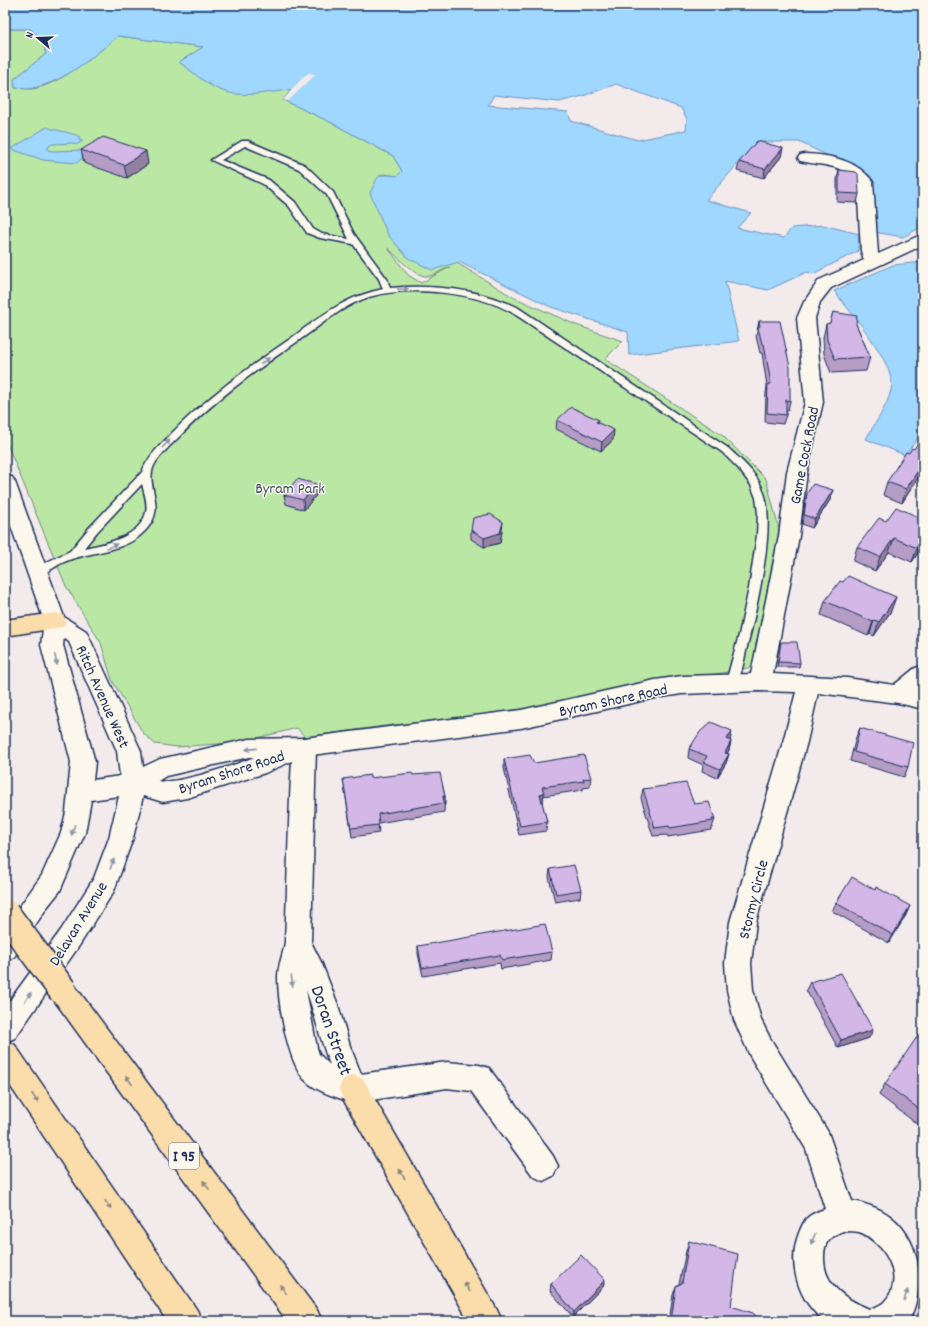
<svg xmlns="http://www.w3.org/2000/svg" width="928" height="1326" font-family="Dekko,sans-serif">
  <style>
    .green { fill: #bbe7a5; stroke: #6b8b82; fill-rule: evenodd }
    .water { fill: #a0d7ff; stroke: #6b94bf; fill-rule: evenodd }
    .pier { fill: #f3eaeb }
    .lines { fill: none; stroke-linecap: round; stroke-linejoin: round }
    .lane-casing { stroke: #1b2f5e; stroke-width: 3 }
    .street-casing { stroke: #1b2f5e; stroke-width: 3 }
    .secondary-casing { stroke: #1b2f5e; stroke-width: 3 }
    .highway-casing { stroke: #1b2f5e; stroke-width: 3 }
    .lane { fill: #fbf7ec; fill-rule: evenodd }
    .street { fill: #fbf7ec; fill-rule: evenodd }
    .secondary { fill: #fbf7ec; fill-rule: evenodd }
    .highway { fill: #faddab; fill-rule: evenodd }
    .highway-bridge-casing { stroke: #1b2f5e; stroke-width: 31; stroke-linecap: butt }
    .highway-bridge { stroke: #faddab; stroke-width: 28 }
    .wall { fill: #b59dc6; stroke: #1b2f5e }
    .shaded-wall { fill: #9480a1; stroke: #1b2f5e }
    .building { fill: #d3b7e6; stroke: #1b2f5e }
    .oneway { fill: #8b93a5 }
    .oneway2 { fill: #8a8684 }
    .labels { text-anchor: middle; stroke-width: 3; stroke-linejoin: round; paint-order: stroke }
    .shield { fill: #fbf7ec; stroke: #5e6b89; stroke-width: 1 }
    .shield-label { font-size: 15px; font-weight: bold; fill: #1b2f5e }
    .street-label { font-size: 16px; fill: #1b2f5e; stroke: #fbf7ec }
    .park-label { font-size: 16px; fill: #3b546c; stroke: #fbf7ec }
    .near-street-label { font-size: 19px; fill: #1b2f5e; stroke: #fbf7ec }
  </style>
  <rect width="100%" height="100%" fill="#f3eaeb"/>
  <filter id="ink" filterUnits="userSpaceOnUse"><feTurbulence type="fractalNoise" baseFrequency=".025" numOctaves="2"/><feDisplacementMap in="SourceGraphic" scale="8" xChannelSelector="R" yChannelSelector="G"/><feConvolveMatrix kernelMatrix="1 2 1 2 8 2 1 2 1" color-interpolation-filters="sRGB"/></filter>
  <g filter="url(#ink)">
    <path class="green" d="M5 29H31L42 40 46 54 14 79 15 88C20 88 26 89 31 89 57 87 98 53 118 36L204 47 179 62 208 83 221 90H291L284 100 332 123 393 156 402 171 397 176 383 174 379 176 407 181 396 97 418 247 457 263 513 297 576 325 623 341 605 359 722 435 766 479 779 529 752 667 717 674 661 679 549 706 490 715 384 726 305 737 297 728 242 742 177 747 155 744 143 733 112 680 101 643 66 586 5 439ZM388 248C397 256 416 279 430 276 437 274 443 269 450 267L421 283 408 275Z"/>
    <path class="water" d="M5 5H923V226L903 237 874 232 871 176 799 142H757L706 200 751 213 737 228 784 238 792 228 823 225 859 234 858 251 813 274 807 272 768 290 725 281 739 341 629 355 628 332 551 307 459 262 432 270 408 258 388 235 370 193C379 176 375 173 397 176L402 171 393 156 332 123 283 100 291 90C269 92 241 99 220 90 205 84 192 71 179 62L203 47 118 36C94 56 66 81 33 88 28 90 21 88 15 88L14 79 46 54 42 40 31 29H5ZM616 84 681 108 687 119 686 130 638 140 571 121 568 112 488 105 494 95 559 102 583 96Z
      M47 127C54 130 77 134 80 137L79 140 83 141 76 145 74 143 52 144 48 147V150L52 151 85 150 84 156 77 163 43 160 11 149Z
      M923 262V431L905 455 866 439C875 423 887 407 891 390 898 365 849 311 834 291L893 265Z"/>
    <path class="pier" d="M309 73 316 74 288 101 283 100 304 76Z"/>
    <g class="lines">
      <g class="lane-casing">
        <path id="lane" d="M242 141H248L305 165 333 192 354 234 387 279 390 288C432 284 478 289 517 307L728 448C742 461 758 474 764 493 776 527 756 611 747 647 744 659 742 674 736 685L732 686 728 685 726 682 739 635 749 588 757 535 758 513 756 498 751 485 738 468 722 452 513 313C477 292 409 285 369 297 344 305 322 324 301 339 258 369 215 399 179 437 171 445 162 453 156 462 141 485 170 505 145 531 123 554 89 550 62 563 54 567 43 576 34 574L33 571 34 568 70 551 89 528 142 472C148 456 160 446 171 434 207 397 248 368 290 339 308 326 326 311 345 302 357 296 369 292 383 289L379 279 353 244 320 238 307 233 289 206 263 184 211 160ZM245 146 299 169 327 195 349 239 322 234 313 229 295 202 269 180 221 160ZM142 484C144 493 148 502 146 512 141 537 105 544 84 548L97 532Z"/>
      </g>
      <g class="street-casing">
        <path id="street" d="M805 154C831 155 857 160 873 182L878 254 923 234V245L831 288 820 302 815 318 823 402 807 472 799 536 773 674 847 678 894 685 915 668 923 666V687L919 690 923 691V709L898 703 818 693 807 742 756 922 751 963 753 990 761 1020 770 1038 828 1132 852 1201C860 1202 868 1205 876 1208 920 1227 928 1282 909 1321H825C798 1302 787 1263 799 1233 801 1228 803 1223 806 1219 811 1214 818 1211 825 1209L806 1149 750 1056 734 1020 727 990 725 963 730 922 783 742 796 692 758 691 682 694 655 698 521 728 304 756 296 754 292 747 296 740 304 738 521 710 655 680 682 676 751 674 779 536 787 472 805 402 797 318 804 302 819 280 864 260 861 251 857 182C842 163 821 166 800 161L798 158 800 155ZM843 1231C848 1231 854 1231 859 1232 867 1234 875 1242 881 1248 894 1264 900 1287 883 1303 879 1306 873 1308 869 1309 845 1299 823 1285 824 1256 824 1242 830 1236 843 1231Z
          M447 1062 479 1065 489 1068 553 1156 558 1166 553 1176 543 1181 533 1176 471 1091 447 1088 353 1103 343 1099 339 1089 343 1079 353 1075Z"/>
      </g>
      <g class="secondary-casing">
        <path id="secondary" d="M5 476 12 477 15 482 64 617 86 631 89 637 141 751 143 767 160 759 249 739 304 738 312 740 316 747 311 942 322 964 338 1005 350 1046 367 1089 363 1099 353 1103C337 1097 316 1092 304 1079 287 1059 278 1003 278 977 278 964 284 953 285 941 288 881 288 821 292 761L265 773 187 798 163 802 143 796 133 838 114 891 79 946 15 1038 5 1042V1007L61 930 94 878 109 838 119 796 91 800 85 833 60 891 48 906 14 957 5 961V927L42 875 61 833 66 812 71 762 41 645 44 621 5 509ZM64 638 69 642 117 751 120 776 93 780 95 762 63 645ZM249 757H254C236 765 175 785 158 781L166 776ZM306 990C315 1014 320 1040 330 1065L319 1054 317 1048Z"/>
      </g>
      <g class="highway-casing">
        <path id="highway" d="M55 613 63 615 66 621 63 627 5 636V620Z
          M63 979 72 982 317 1310 322 1321H287L54 1000 50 991 54 982Z
          M5 1041 15 1045 197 1310 202 1321H167L5 1078Z
          M353 1075 363 1079 497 1310 502 1321H469L343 1099 339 1089 343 1079Z"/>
      </g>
      <use href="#lane" class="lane"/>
      <use href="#street" class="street"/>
      <use href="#secondary" class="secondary"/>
      <use href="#highway" class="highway"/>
      <g class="highway-bridge-casing">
        <path id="highway-bridge" d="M5 913 63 991"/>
      </g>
      <use href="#highway-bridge" class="highway-bridge"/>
    </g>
    <path class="wall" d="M81 150 148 164 127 178 84 163Z
      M781 157 764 178 737 171 739 162Z
      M839 170 859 194 857 203 837 202V179Z
      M833 312 856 324 870 357 866 371 831 373 824 354 823 338 826 324 830 323Z
      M759 321 790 401 788 410H786V415L783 424 765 422 766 393 767 386 762 353H760L756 336Z
      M557 420H599L598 423 613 440 601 451 556 429Z
      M923 470 902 503 883 495 887 482Z
      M807 493 830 500 812 528 802 524 805 503Z
      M317 494 304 510 286 504 284 495Z
      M923 519V555L918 553 912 562 889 552 875 571 853 561 857 547 886 521Z
      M471 530 502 531 500 543 484 547 471 539Z
      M843 582 891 611 874 636 870 634 868 636 821 615 825 601Z
      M781 642 800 663 799 667H777Z
      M860 728 908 767 904 777 850 761 856 737Z
      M732 731 730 740 731 741 729 750 727 754H729L726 763 717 778 702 771 703 765 688 758 689 749Z
      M504 759 534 763 591 778 590 787 583 788V790L543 796V802L542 803 547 822 546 831 519 835 504 768Z
      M413 775 445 796 444 812 378 823 379 833 352 837 343 779 370 778Z
      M643 789 694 804 715 819 712 828H711V830L668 837 667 835 653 836 641 798Z
      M550 869 581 890 580 898 555 902 549 877Z
      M836 903 906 915 889 943 832 911Z
      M418 946 552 952 551 960 501 969 500 963 423 976 418 954Z
      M810 982 869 1038 838 1048 806 990Z
      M923 1037V1124L921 1127 879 1095 885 1084Z
      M689 1241 731 1306 757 1321H669L673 1295 676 1286 679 1284 686 1251Z
      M605 1280 603 1287 573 1317 550 1291 551 1284Z"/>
    <path class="shaded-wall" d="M783 148 781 157 764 178 765 169Z
      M146 151 148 164 127 178 124 165Z
      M614 430 613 440 601 451 602 442Z
      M923 463V470L902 503 906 489Z
      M316 484 317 494 304 510 303 500Z
      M833 490 830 500 812 528 815 519Z
      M503 522 502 531 500 543 484 547V538Z
      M894 538 889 552 875 571 880 557Z
      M923 539 918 553 912 562 917 548Z
      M896 597 891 611 874 636 879 622Z
      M874 620 870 634 868 636 873 622Z
      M732 731 730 741 727 739Z
      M731 741 729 750 722 762 725 753Z
      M729 754 726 763 717 778 720 769Z
      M544 793 543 802 539 803 540 794Z
      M443 796H445V805H444Z
      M910 906 906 915 889 943 893 935Z
      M873 1030 869 1038 838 1048 841 1040Z
      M605 1280 603 1287 573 1317 574 1312Z"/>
    <path class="building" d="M103 137 146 151 124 165 81 150Z
      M757 141 783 148 765 169 739 162Z
      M839 170 856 172 858 174 859 194 839 193Z
      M833 312 857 316 856 324 870 357 835 359 827 340 826 324 830 323Z
      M759 321H780L790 367V401L786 400V415L767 413 768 384H771L764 344H762L758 327 760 326Z
      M571 407 599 420 596 422 614 430 602 442 557 420Z
      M923 435V463L906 489 887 482 906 452 909 453 912 448 914 449Z
      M297 479 316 484 303 500 284 495Z
      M813 484 833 490 815 519 804 515 807 493Z
      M896 507 923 519V539L917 548 894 538 880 557 857 547 879 518 886 521Z
      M490 514 503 522 500 533 484 538 471 530 473 518Z
      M848 576 896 597 879 622 874 620 873 622 825 601 840 581 843 582Z
      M781 642H797L800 663 778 662Z
      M711 722 732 731 727 739 731 741 725 753 729 754 720 769 704 762 707 756 689 749 700 732Z
      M860 728 913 743 908 767 854 752Z
      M530 755 534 763 584 755 591 778 583 779 584 781 542 787 544 793 540 794 547 822 520 826 504 759Z
      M412 773 413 775 440 773 445 796H443L444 803 378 814 379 825 351 828 343 779 370 775V778Z
      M686 783 694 804 709 802 715 819H712L713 821 670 828 669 826 655 828 643 789Z
      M574 865 581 890 556 894 550 869Z
      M852 877 875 890 876 887 910 906 893 935 836 903Z
      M545 924 552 952 502 960 500 955 422 968 418 946Z
      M841 973 873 1030 841 1040 810 982Z
      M919 1034 923 1037V1112L885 1084Z
      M689 1241 738 1254 731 1306 753 1313 756 1316 757 1321H671L676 1286 682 1283Z
      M581 1255 605 1280 574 1312 551 1284Z"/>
    <defs><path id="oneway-solid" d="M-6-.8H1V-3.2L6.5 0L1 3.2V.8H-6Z"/></defs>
    <g class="oneway">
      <use href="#oneway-solid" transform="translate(403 289) rotate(-1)"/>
      <use href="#oneway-solid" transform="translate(265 361) rotate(-35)"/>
      <use href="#oneway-solid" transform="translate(166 444) rotate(-46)"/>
      <use href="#oneway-solid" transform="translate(112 546) rotate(-22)"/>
      <use href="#oneway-solid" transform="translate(56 660) rotate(76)"/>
      <use href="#oneway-solid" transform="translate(251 749) rotate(174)"/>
      <use href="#oneway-solid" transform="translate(73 830) rotate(107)"/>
      <use href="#oneway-solid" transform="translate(112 864) rotate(-70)"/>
      <use href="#oneway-solid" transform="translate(292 981) rotate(83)"/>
      <use href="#oneway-solid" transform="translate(28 997) rotate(-54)"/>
      <use href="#oneway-solid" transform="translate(813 1239) rotate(113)"/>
      <use href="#oneway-solid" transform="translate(906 1295) rotate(-71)"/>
    </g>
    <g class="oneway2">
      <use href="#oneway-solid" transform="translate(129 1080) rotate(-126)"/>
      <use href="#oneway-solid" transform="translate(35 1098) rotate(56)"/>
      <use href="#oneway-solid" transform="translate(402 1174) rotate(-120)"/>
      <use href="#oneway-solid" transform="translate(206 1185) rotate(-126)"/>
      <use href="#oneway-solid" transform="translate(108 1205) rotate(56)"/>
      <use href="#oneway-solid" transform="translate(467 1287) rotate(-120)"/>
      <use href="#oneway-solid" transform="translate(283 1289) rotate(-126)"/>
    </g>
  </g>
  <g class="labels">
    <rect class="shield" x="169" y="1143" width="30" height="26" rx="3"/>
    <g class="shield-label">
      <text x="184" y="1161">I 95</text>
    </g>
    <g class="street-label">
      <text transform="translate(803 455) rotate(-79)" y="6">Game Cock Road</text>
      <text transform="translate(104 696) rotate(66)" y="6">Ritch Avenue West</text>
      <text transform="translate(613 699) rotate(-12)" y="6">Byram Shore Road</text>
      <text transform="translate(231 771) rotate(-18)" y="6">Byram Shore Road</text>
      <text transform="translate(752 899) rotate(-76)" y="6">Stormy Circle</text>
      <text transform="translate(77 923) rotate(-58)" y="6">Delavan Avenue</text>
    </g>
    <g class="park-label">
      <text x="290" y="493">Byram Park</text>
    </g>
    <g class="near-street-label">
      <text transform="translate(333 1030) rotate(71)" y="7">Doran Street</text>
    </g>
  </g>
  <rect width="928" height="1326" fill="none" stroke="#fbf7ec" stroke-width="20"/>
  <rect x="10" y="10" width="908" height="1306" fill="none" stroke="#1b2f5e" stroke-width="1.5" filter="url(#ink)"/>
  <g transform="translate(38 38) rotate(289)" stroke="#fbf7ec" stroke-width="3" paint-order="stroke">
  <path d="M0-3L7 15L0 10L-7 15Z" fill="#1b2f5e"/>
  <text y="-6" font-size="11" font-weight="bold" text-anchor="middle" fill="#1b2f5e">N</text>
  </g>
</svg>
